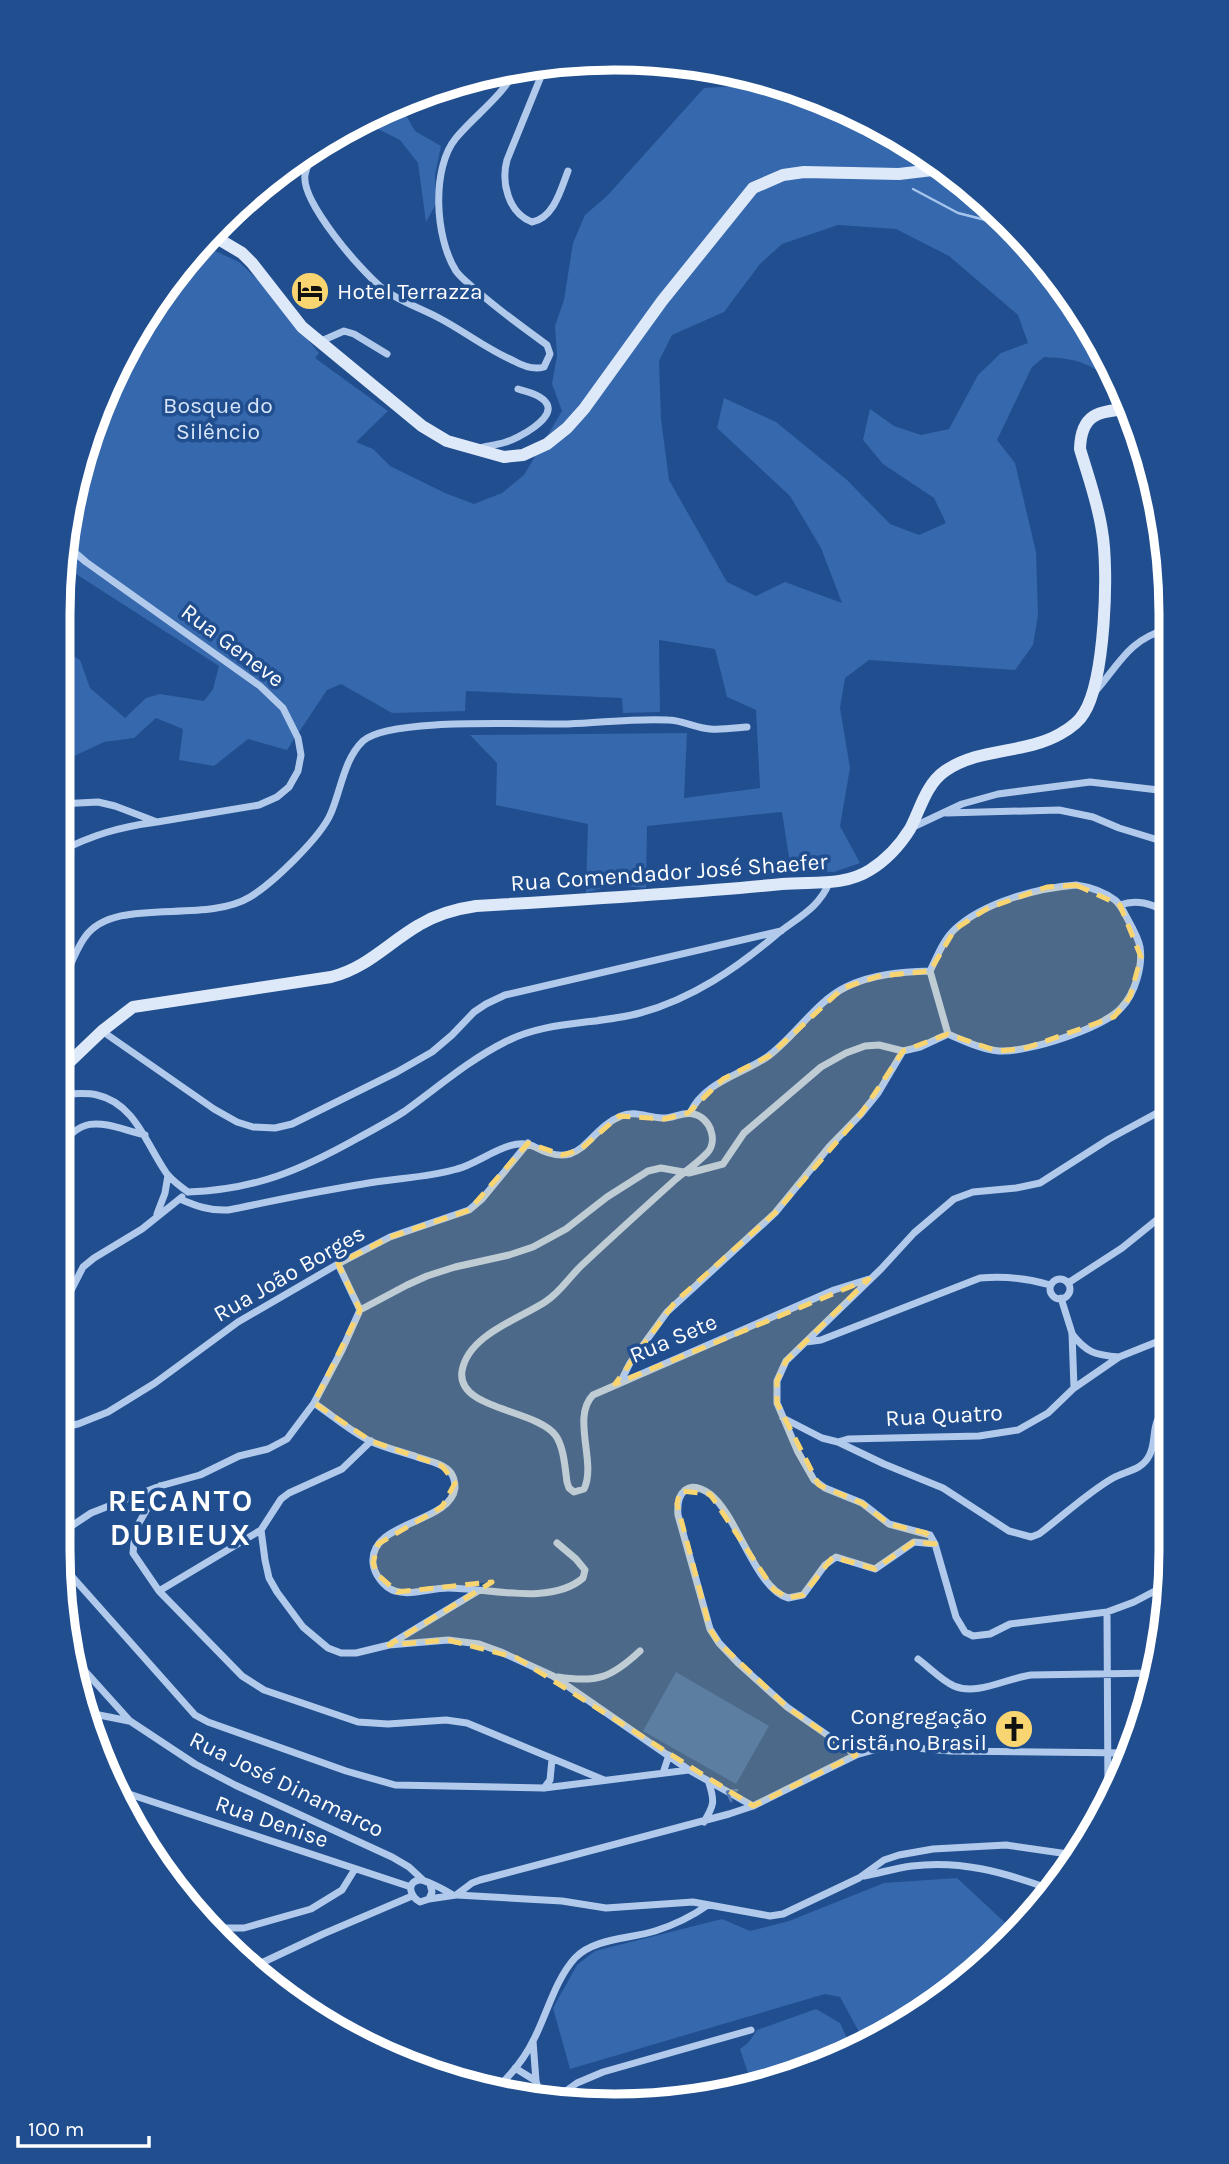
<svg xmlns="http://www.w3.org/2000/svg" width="1229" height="2164" font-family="Karla,sans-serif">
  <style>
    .green { fill: #3568ac; fill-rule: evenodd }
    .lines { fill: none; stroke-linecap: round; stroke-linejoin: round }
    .stream { stroke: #a5c5ed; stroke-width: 2.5 }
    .street { stroke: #b1caec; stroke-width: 7 }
    .secondary { stroke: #dde8f9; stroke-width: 12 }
    .oneway { stroke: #5379b0 }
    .marked { fill: #f9d572; fill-opacity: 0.2; stroke: #f9d572; stroke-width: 5; stroke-dasharray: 14 9; stroke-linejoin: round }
    .labels { text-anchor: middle; stroke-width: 7; stroke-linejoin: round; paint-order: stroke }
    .poi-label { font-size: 23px; fill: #fff; stroke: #214e8f; text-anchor: start }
    .park-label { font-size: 23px; fill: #d6e5f9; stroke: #214e8f }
    .street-label { font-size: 23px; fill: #fff; stroke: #214e8f }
    .district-label { font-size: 30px; font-weight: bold; letter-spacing: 2px; fill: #fff; stroke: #214e8f }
    .rim { fill: none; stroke: #fff; stroke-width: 9 }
  </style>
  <rect width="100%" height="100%" fill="#214e8f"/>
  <path class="green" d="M735 86 764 92 795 88 893 133 939 168 942 176 949 175 1008 221 1078 306 1115 382C1085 362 1080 359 1044 357L1032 367 997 440 1015 463 1036 552 1038 615 1033 645 1015 670 869 660 845 678 840 708 850 768 840 826 860 863 834 872 791 870 782 812 647 826 646 888 611 885 586 893 588 824 496 805 497 763 470 735 687 733 684 798 760 788 756 710 727 697 715 649 659 640 660 712 623 713 622 698 466 691 465 711 392 713 341 684 327 690 287 750 248 739 214 766 179 760 183 729 156 718 134 738 104 742 59 763V647L80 660 90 688 125 718 146 698 160 694 204 701 213 689 219 666 62 565 87 436 133 336 196 247 200 244 239 262 258 280 319 353 315 358 388 411 356 442 373 449 390 466 445 493 474 504 502 493 524 475 562 411 552 384 557 356 555 326 564 300 573 243 585 215 607 196 704 88ZM838 225 896 229 949 256 1018 315 1028 343 1001 353 978 375 949 429 921 435 894 426 870 409 863 440 883 464 934 498 946 523 919 535 890 524 847 480 776 422 724 398 717 428 790 496 821 548 842 603 785 582 756 596 727 582 669 480 661 419 659 361 672 335 724 312 760 264 782 244Z
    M399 103 415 131 441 146 435 175 436 204 426 222 418 163 400 140 374 127 340 133 369 115Z
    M676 1672 769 1726 736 1784 643 1731Z
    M957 1878 1013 1930 981 1968 864 2041 840 1997 825 1994 570 2069 553 2008 577 1965 595 1951 722 1919 750 1931 789 1921 884 1883Z
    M816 2009 840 2023 852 2049 827 2064 751 2082 740 2049 748 2043 757 2030Z"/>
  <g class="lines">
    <path class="stream" d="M913 189 958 213 1013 227"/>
    <path class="street" d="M546 64 507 160C501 182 508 213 532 222 554 218 561 189 568 171
      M356 123C340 142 310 146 305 175 301 202 361 271 382 288 398 301 421 308 439 318 464 331 488 350 514 361 523 366 534 370 544 367L550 354 547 345C523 327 498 310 475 289 469 284 461 278 456 271 435 238 431 168 456 138 476 114 502 97 516 69
      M319 342 344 331 354 334 387 354
      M479 448C487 446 497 445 506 442 517 439 555 419 547 404 542 395 528 392 518 389
      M1094 693C1119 665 1128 640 1167 629
      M59 804 98 802 115 806 157 822 259 805 277 797 289 787 298 771 301 755 298 738 283 708 260 686 86 562 66 545
      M946 813 1059 810 1093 817 1119 828 1168 843
      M911 828 962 804 998 794 1090 782 1167 791
      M59 852C92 835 119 827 157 822
      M1076 885C1090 887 1104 892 1115 900 1121 905 1124 912 1127 918 1132 927 1138 937 1140 947 1143 966 1135 993 1122 1007 1105 1028 1026 1053 999 1051 981 1049 964 1041 948 1034L930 971C937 957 943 940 955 929 984 902 1038 888 1076 885Z
      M1120 905C1138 898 1152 905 1168 912
      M58 995C66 977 74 952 85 937 114 895 204 925 250 897 273 883 321 837 331 813 341 790 344 759 363 741 389 717 528 725 568 724 601 723 635 718 668 720 682 720 696 728 710 729 722 730 735 728 747 727
      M102 1031 214 1109 237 1122 253 1127 275 1128 292 1124 397 1072 432 1052 452 1035 474 1012 486 1004 505 995 781 931
      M58 1095C71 1094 84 1092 97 1095 135 1103 147 1146 167 1174 173 1181 181 1187 188 1192
      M1168 1107 1109 1139 1040 1183 1016 1188 973 1192 954 1199 914 1233 881 1269 786 1361 777 1381V1403L798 1452 814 1480 825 1488 862 1503 889 1524 930 1535 935 1544 956 1617 965 1632 973 1636 990 1634 1010 1624 1107 1612 1134 1602 1170 1583
      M690 1113C704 1082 741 1075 767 1057 795 1037 815 1002 846 987 872 974 902 972 930 971
      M58 1151C83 1110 105 1125 145 1135
      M188 1192C255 1190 301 1170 358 1138 374 1129 390 1121 405 1111 437 1088 469 1060 505 1042 547 1020 596 1025 640 1013 692 999 737 968 777 934 797 918 819 908 829 883
      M180 1199C196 1206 210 1211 228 1210 273 1201 318 1191 363 1184 394 1178 427 1178 457 1169 481 1163 512 1134 535 1147 583 1173 586 1130 621 1116 634 1110 649 1118 662 1118 673 1119 683 1111 693 1114 701 1115 709 1123 711 1131 714 1140 712 1149 705 1155 696 1164 686 1171 676 1179 645 1207 613 1236 582 1265 569 1277 561 1292 545 1302 519 1319 468 1335 462 1371 456 1410 537 1409 556 1436 564 1448 565 1468 567 1482L569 1488 574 1492 584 1489C597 1463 571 1417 593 1395L834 1290 869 1279
      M157 1214 165 1193 168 1175
      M338 1264 360 1310
      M1050 1289a10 10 0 1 1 20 0a10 10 0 1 1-20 0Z
      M1068 1283 1122 1248 1169 1210
      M1061 1298 1072 1333 1074 1388
      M360 1310 407 1285 427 1276 455 1267 509 1255 533 1247 566 1229 607 1197 648 1171 661 1168 689 1173 723 1164 744 1133 821 1067 846 1053 865 1046 879 1045 903 1051 920 1047 948 1034
      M58 1316 83 1267 94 1258 142 1229 182 1197
      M1072 1334C1087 1353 1095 1355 1119 1357
      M806 1342 821 1340 980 1278C1004 1276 1027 1278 1050 1285
      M621 1381 630 1363 667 1312 775 1213 829 1147 861 1114 878 1093 903 1051
      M314 1403C332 1415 351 1432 372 1442 386 1448 402 1452 417 1457 428 1461 443 1463 451 1473 454 1477 455 1482 455 1488 450 1524 369 1521 373 1563 374 1574 384 1588 395 1591 411 1596 431 1588 448 1588 487 1588 551 1606 583 1578L585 1570 576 1559 557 1543
      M783 1418 822 1438 838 1442 848 1439 979 1436 1018 1430 1048 1413 1074 1388 1119 1357 1169 1337
      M58 1428 78 1424 108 1412 155 1383 238 1322 338 1264 390 1237 469 1210 482 1199 528 1143
      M838 1442 884 1464 943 1488 1009 1531 1031 1537 1039 1534C1063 1516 1087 1493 1113 1478 1126 1471 1142 1470 1149 1456 1156 1444 1152 1431 1158 1419L1170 1420
      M160 1486 135 1530 133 1553 159 1591 242 1676 264 1690 358 1722 388 1724 446 1720 467 1723 604 1780
      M261 1530 265 1560 269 1578 277 1592 303 1627 328 1648 341 1653H356L389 1645 448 1640 479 1644 501 1652 553 1676 689 1770 753 1806
      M58 1535 91 1513 160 1486 200 1475 239 1456 268 1449 287 1439 314 1403 342 1350 360 1310
      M60 1563 195 1715 208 1722 346 1771 395 1785 544 1788 689 1770
      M159 1591 261 1530 281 1499 289 1493 342 1469 371 1441
      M1107 1612 1108 1799
      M392 1643 478 1591
      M918 1659C929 1667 941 1680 954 1686 977 1696 1007 1678 1031 1675L1156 1673
      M76 1661 130 1721 195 1764 235 1785 392 1857 409 1867 423 1880
      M558 1677C597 1683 611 1678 640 1651
      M84 1712 129 1721
      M856 1755 787 1707 739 1664 719 1643 710 1629 678 1515C676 1493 688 1478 710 1494 738 1516 755 1588 788 1598L803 1595 825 1565 836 1557 875 1569 914 1542 935 1544
      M663 1773 669 1755
      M544 1788 550 1780 552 1759
      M120 1791 411 1887
      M704 1822C714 1805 715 1802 709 1783
      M864 1876C880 1873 896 1868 912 1866 960 1860 1003 1872 1047 1888
      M430 1884 432 1892 429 1899 420 1902C411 1897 405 1883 419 1880 424 1879 445 1890 451 1894
      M457 1895 562 1901 606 1908 693 1902 770 1916 783 1914 859 1878 884 1860 899 1855 933 1849 1006 1845 1075 1855
      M429 1899 456 1895 472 1883 480 1880 729 1814 753 1806 856 1755 881 1748 904 1747 950 1751 1128 1753
      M210 1923 226 1928H244L311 1909 342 1890 355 1869
      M255 1966 323 1934 412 1896
      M515 2068 536 2081 533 2041
      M536 2081 540 2094
      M495 2090C510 2076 525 2058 534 2039 547 2014 555 1980 575 1958 594 1938 630 1939 655 1931 674 1925 691 1917 708 1905
      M559 2096 577 2083 603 2072 751 2030"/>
    <path class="secondary" d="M210 234 242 253 252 263 302 327 422 426 447 441 504 457 523 455 547 444 567 428 584 409 662 301 753 188 783 175 804 172 899 174 941 169
      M58 1073 102 1031 133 1007 331 977C367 968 388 943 419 925 437 914 455 909 476 906 578 900 680 894 782 884 812 881 843 887 870 870 886 860 900 845 910 829 920 810 926 784 945 771 980 747 1025 754 1060 734 1069 729 1079 722 1084 713 1105 680 1109 570 1102 531 1098 503 1088 476 1080 449 1081 414 1098 411 1129 409"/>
  </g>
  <defs><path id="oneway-chevron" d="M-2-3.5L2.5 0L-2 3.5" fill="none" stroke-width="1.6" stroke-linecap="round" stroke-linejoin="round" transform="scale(1.75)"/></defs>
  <use class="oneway" href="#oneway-chevron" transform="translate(731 1794) rotate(-152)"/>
  <path class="marked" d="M1076 885 1120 905 1141 957 1130 997 1114 1017 1023 1049 997 1051 948 1034 903 1051 861 1114 775 1213 675 1302 615 1384 869 1279 786 1361 777 1381V1403L819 1485 862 1503 889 1524 926 1533 935 1544 914 1542 875 1569 833 1557 803 1595 788 1598 774 1590 710 1494 680 1491 677 1504 710 1629 719 1643 787 1707 856 1755 753 1806 517 1658 448 1640 389 1645 492 1582 397 1592 377 1574 373 1563 378 1544 442 1507 455 1483 442 1466 371 1441 314 1403 360 1310 338 1264 390 1237 469 1210 528 1143 563 1155 581 1149 619 1116 664 1119 688 1113 723 1079 769 1056 843 988 879 976 930 971 955 929 988 908 1047 887Z"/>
  <defs>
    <g id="hotel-disc" transform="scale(2.0125)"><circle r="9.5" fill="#f9d572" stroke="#214e8f"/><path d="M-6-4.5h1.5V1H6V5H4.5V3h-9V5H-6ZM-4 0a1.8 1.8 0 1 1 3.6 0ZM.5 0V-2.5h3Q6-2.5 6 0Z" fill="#111"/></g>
    <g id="church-disc" transform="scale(2.0125)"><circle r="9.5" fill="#f9d572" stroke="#214e8f"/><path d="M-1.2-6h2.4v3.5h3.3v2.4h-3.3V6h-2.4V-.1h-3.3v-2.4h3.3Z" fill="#111"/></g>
  </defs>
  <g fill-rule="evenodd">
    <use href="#hotel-disc" x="310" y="291"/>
    <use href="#church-disc" x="1014" y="1729"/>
  </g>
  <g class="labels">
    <g class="poi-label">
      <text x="337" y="299">Hotel Terrazza</text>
      <text x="987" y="1724" text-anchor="end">Congregação<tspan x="987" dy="26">Cristã no Brasil</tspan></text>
    </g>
    <g class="park-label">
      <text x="218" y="413">Bosque do<tspan x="218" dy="26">Silêncio</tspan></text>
    </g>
    <g class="street-label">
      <text transform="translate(233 645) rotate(37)" y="8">Rua Geneve</text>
      <text transform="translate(669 872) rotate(-4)" y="8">Rua Comendador José Shaefer</text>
      <text transform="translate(289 1273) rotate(-30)" y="8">Rua João Borges</text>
      <text transform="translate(673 1338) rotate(-23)" y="8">Rua Sete</text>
      <text transform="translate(944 1415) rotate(-3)" y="8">Rua Quatro</text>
      <text transform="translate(287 1784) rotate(26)" y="8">Rua José Dinamarco</text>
      <text transform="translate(272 1821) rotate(19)" y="8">Rua Denise</text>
    </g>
    <g class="district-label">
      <text x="181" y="1511">RECANTO<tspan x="181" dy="34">DUBIEUX</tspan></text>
    </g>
  </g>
  <path d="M0 0H1229V2164H0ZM614 70H615A544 544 0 0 1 1159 614V1550A544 544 0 0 1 615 2094H614A544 544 0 0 1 70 1550V614A544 544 0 0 1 614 70Z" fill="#214e8f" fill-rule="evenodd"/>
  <path class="rim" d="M614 70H615A544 544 0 0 1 1159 614V1550A544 544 0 0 1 615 2094H614A544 544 0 0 1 70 1550V614A544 544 0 0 1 614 70Z"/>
  <path d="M18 2136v10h131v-10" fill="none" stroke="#ffffff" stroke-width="3.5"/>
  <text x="28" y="2136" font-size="21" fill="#ffffff" stroke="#214e8f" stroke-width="5" paint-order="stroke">100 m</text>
</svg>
